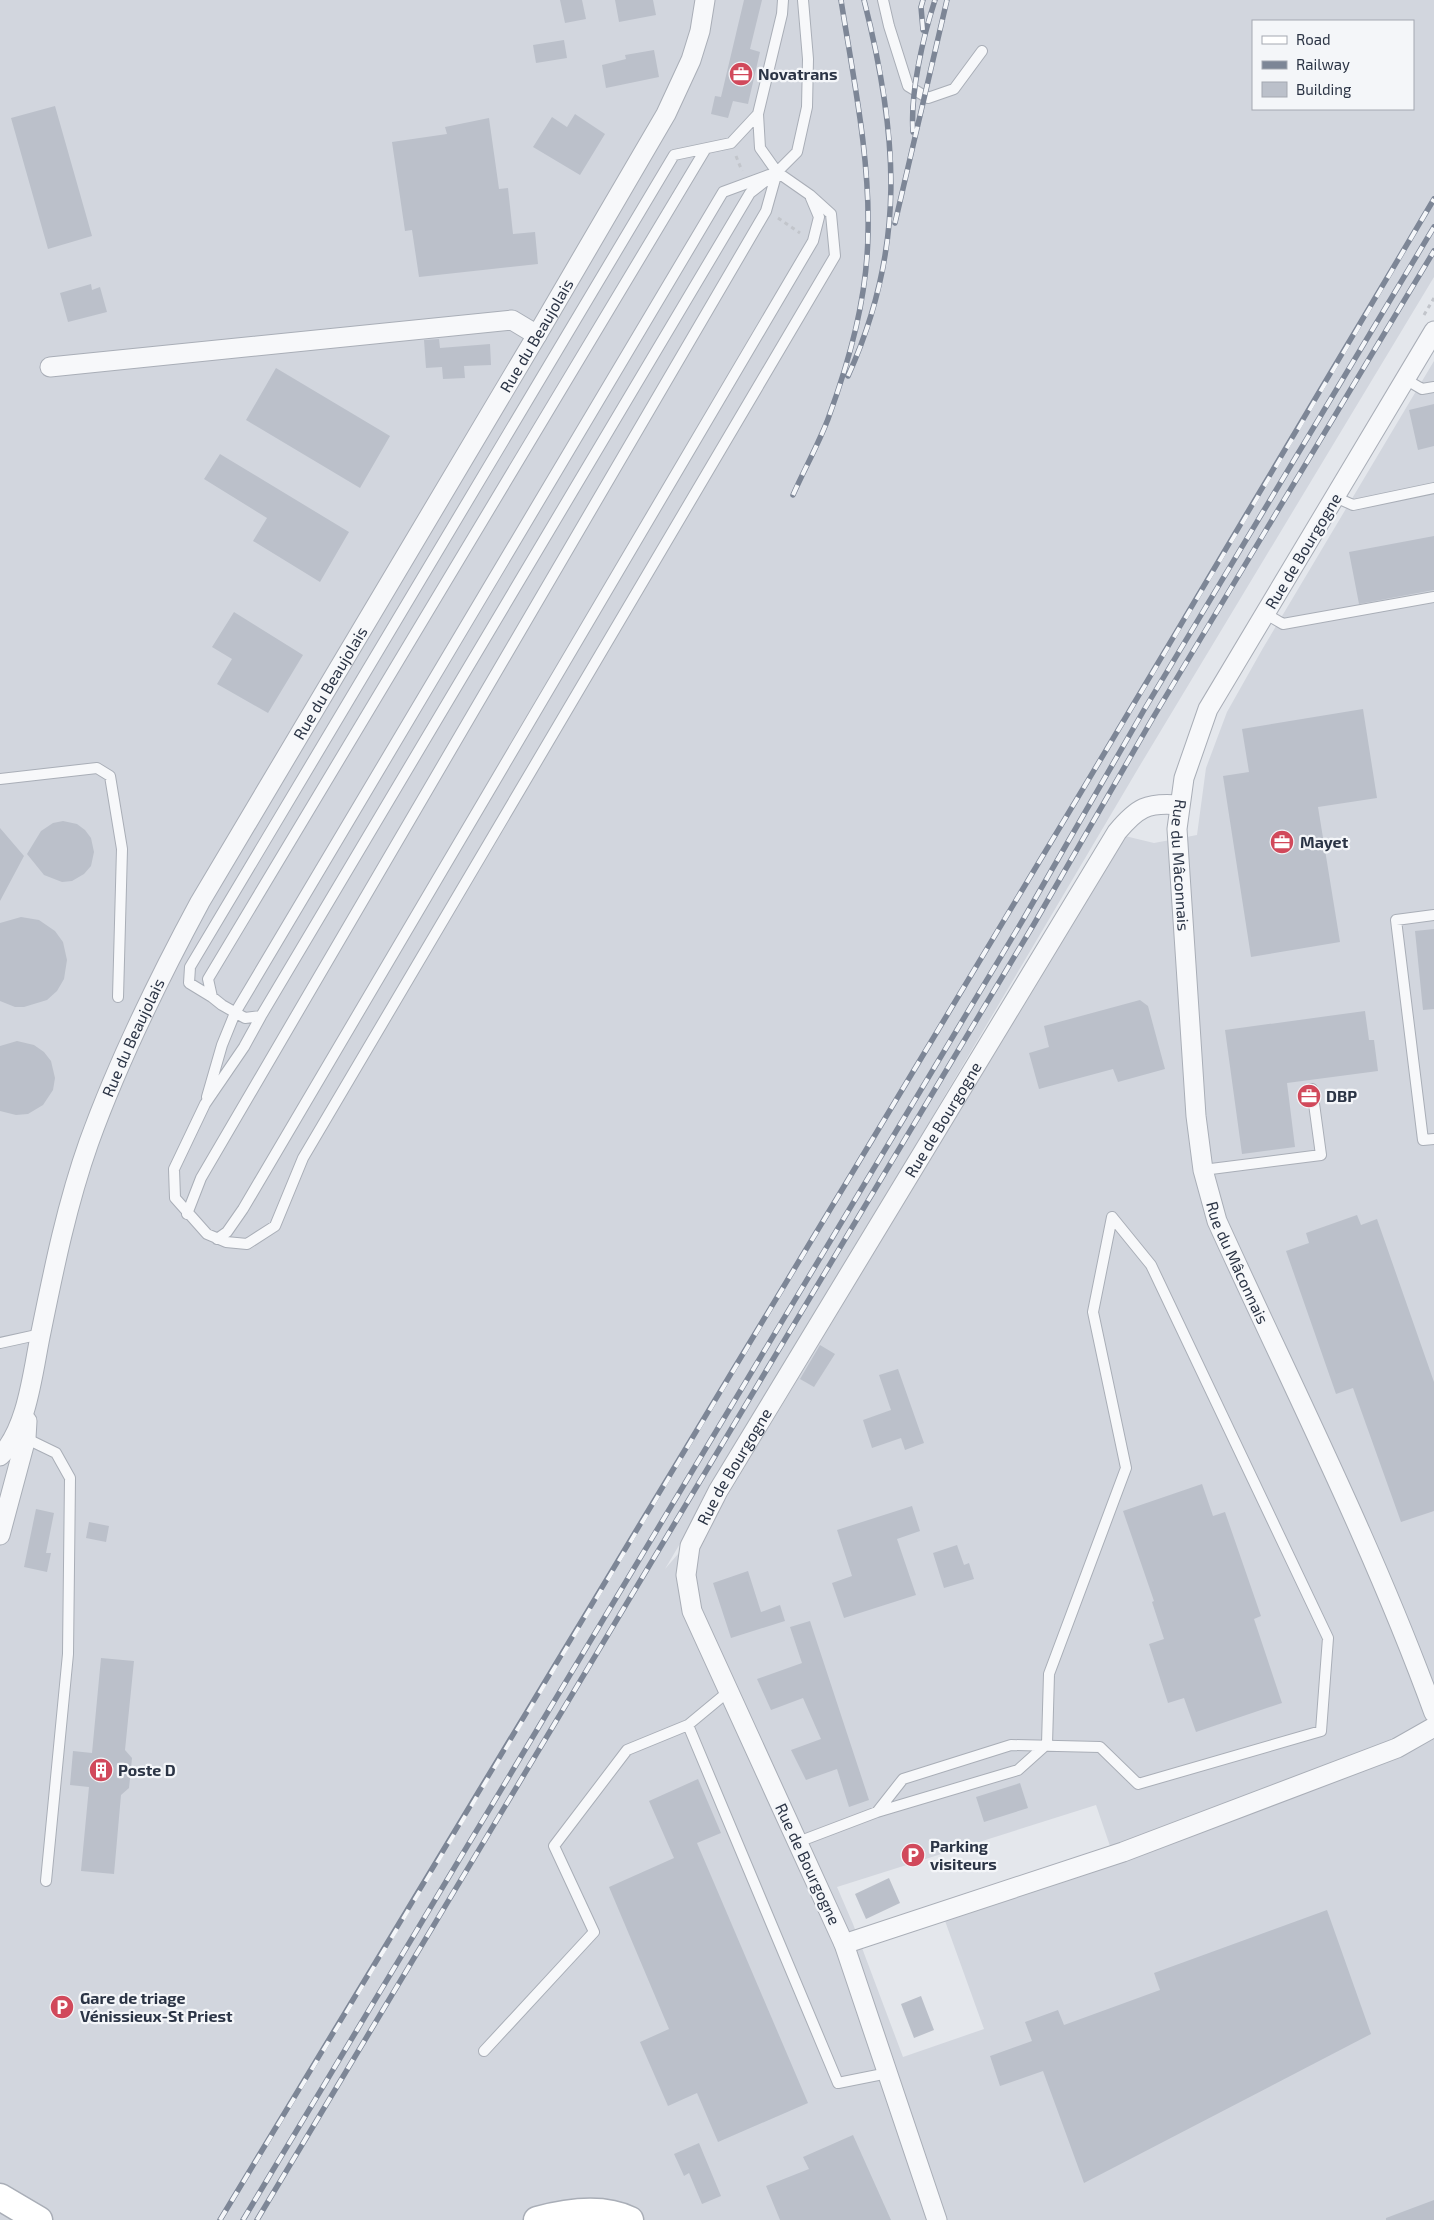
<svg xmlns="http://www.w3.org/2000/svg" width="1434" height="2220" font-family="'Exo 2',sans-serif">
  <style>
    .built { fill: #d2d6de; fill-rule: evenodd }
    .building { fill: #bbc0ca }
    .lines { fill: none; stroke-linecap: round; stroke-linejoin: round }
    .lane-casing { stroke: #a9aeb7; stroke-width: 12 }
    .street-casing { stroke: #a9aeb7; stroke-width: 21 }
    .secondary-casing { stroke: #a9aeb7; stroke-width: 29 }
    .path { stroke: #c2c5cb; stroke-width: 3; stroke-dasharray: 4 4; stroke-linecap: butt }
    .lane { stroke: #f7f8fa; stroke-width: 10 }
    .street { stroke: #f7f8fa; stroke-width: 19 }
    .secondary { stroke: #fff; stroke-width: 26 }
    .rail-casing { stroke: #7d8696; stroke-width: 5.5 }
    .rail { stroke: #f4f6f9; stroke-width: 4; stroke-dasharray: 11; stroke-linecap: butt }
    .labels { text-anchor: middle; stroke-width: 4.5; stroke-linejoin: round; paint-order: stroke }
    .poi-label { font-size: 16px; font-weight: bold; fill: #2b3445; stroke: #f4f6f9; text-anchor: start }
    .street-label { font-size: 16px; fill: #2b3445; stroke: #f4f6f9 }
  </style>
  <rect width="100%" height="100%" fill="#e4e7ec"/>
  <path class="built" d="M0 0H1434V277L1139 767 665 1569 725 1500 1125 836 1154 843 1197 835 1206 768 1227 712 1263 648 1434 361V2220H0ZM1253 21H1413V109H1253ZM1096 1805 1111 1849 940 1907 984 2029 903 2057 853 1924 837 1887Z"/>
  <path class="building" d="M560 0H582L586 19 565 23Z
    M615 0H653L656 15 619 22Z
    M744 0H762L750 49 760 52 748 104 733 101 728 118 711 114 715 96 721 97Z
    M564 40 567 58 536 63 533 45Z
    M654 50 659 77 606 88 602 65 626 59 625 55Z
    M55 106 92 236 48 249 11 118Z
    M575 114 605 134 580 175 533 147 552 117 567 127Z
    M489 118 499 189 508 188 513 234 535 232 538 264 419 277 412 230 405 231 392 142 447 134 445 127Z
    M91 284 92 290 100 287 107 312 68 322 60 293Z
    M439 339 440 348 490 344 491 365 464 366 465 378 443 379 442 367 426 368 424 340Z
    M276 368 390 436 360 488 246 420Z
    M1434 404V446L1418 450 1409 410Z
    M220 454 349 532 320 582 253 541 267 518 204 479Z
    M1434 536V590L1359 604 1349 552Z
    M234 612 303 655 268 713 217 684 232 659 212 647Z
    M1363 709 1377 798 1318 807 1340 942 1251 957 1223 776 1249 772 1242 729Z
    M63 821 77 824 85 830 91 838 94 852 91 866 84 874 72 881 62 882 44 875 27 854 41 831 53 823Z
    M0 828 24 856 0 901Z
    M21 917 39 920 55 931 63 942 67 960 64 979 57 991 47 1000 24 1007H15L0 1001V923Z
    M1434 929V1009L1423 1010 1415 931Z
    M1140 1000 1148 1006 1165 1069 1118 1082 1113 1069 1039 1089 1029 1053 1049 1047 1044 1026Z
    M1365 1011 1369 1040H1374L1378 1071 1287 1083 1295 1147 1242 1154 1225 1030Z
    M17 1041 34 1045 44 1052 51 1061 55 1078 53 1090 43 1105 28 1114 16 1115 0 1111V1046Z
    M1357 1215 1361 1225 1377 1219 1434 1382V1511L1401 1522 1353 1388 1336 1394 1286 1251 1309 1243 1306 1233Z
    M820 1345 835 1354 814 1387 800 1379Z
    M898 1369 924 1443 905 1450 901 1438 872 1448 863 1420 891 1410 879 1375Z
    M1202 1484 1213 1516 1225 1512 1261 1616 1254 1619 1282 1703 1196 1732 1184 1698 1168 1703 1149 1644 1164 1639 1152 1602 1154 1601 1123 1511Z
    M912 1506 920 1531 897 1539 916 1595 844 1618 832 1583 852 1576 837 1530Z
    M36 1509 54 1513 46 1553H51L47 1572 24 1567Z
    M89 1522 109 1526 106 1542 86 1538Z
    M957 1545 964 1565 969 1563 974 1579 944 1588 933 1553Z
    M748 1571 761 1612 780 1605 785 1621 731 1638 713 1583Z
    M810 1621 869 1800 849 1807 837 1769 806 1780 791 1750 821 1739 803 1698 771 1710 757 1679 802 1663 790 1627Z
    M101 1658 134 1661 125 1750 132 1758 129 1788 121 1795 114 1874 81 1871 89 1787 70 1785 73 1751 92 1753Z
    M698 1779 721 1833 697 1843 808 2103 718 2142 697 2093 668 2106 640 2042 669 2029 609 1887 674 1858 649 1801Z
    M1020 1783 1028 1808 984 1822 976 1797Z
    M889 1878 900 1903 866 1919 855 1894Z
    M1327 1910 1371 2034 1084 2183 1043 2071 1000 2086 990 2056 1032 2041 1025 2022 1058 2010 1064 2025 1160 1990 1154 1973Z
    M921 1996 934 2030 914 2038 901 2004Z
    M853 2135 891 2220H780L766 2186 809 2169 803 2157Z
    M699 2143 721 2196 702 2204 689 2173 684 2176 674 2154Z
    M1434 2200V2220H1386V2218Z"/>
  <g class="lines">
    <g class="lane-casing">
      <path id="lane" d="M883 0 889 26 908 86 928 98 954 89 982 51
        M705 150 208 979 212 997 222 1005 245 1018 261 1016 750 193 777 172 797 152 807 107 808 59 803 0
        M1405 379 1422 389 1434 387
        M1335 497 1353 505 1434 488
        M1266 614 1283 624 1434 597
        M0 779 97 768 110 776 122 849 118 997
        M1434 915 1396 920 1423 1140 1434 1139
        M212 997 189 983 190 967 674 155 731 143 758 114 782 14 783 0
        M261 1016 244 1047 205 1104 174 1169 175 1198 207 1234 226 1242 247 1244 275 1226 303 1158 835 256 831 214 810 195 777 172 760 148 758 114
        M207 1097 222 1045 235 1013 723 192 769 175
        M1203 1170 1321 1155 1312 1089
        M187 1214 201 1178 766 211 777 172
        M217 1239 227 1232 243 1209 813 241 819 217 811 198
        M0 1343 41 1334
        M23 1437 56 1453 70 1478 68 1654 46 1881
        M688 1725 838 2083 888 2073
        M798 1842 877 1812 1018 1770 1047 1744 1049 1674 1126 1468 1093 1312 1112 1217 1151 1265 1328 1638 1321 1731 1138 1784 1100 1747 1011 1745 903 1779 877 1812
        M484 2051 594 1932 554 1846 627 1750 688 1725 729 1691"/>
    </g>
    <g class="street-casing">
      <g id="street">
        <path id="s1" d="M1434 331 1208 709 1184 778 1177 829 1196 1116 1203 1170 1217 1221C1291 1384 1373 1545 1434 1713"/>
        <path d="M50 367 512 320 537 335"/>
        <path id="s2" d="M0 1456C28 1429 33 1369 41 1332 54 1268 67 1204 89 1142 119 1059 158 980 200 902L537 335 666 114 691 60 700 31 705 0"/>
        <path d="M0 1535 26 1438 27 1421"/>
        <path d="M844 1944 1123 1852 1397 1748 1434 1727"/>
        <path id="s3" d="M937 2220 844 1944 692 1611 686 1575 690 1546 718 1491 1117 832C1137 808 1147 802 1179 805"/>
      </g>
    </g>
    <g class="secondary-casing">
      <path id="secondary" d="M0 2197 39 2220
        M537 2220C566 2212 602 2206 630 2220"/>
    </g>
    <path class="path" d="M736 156 742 171
      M778 218 800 233
      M1424 315 1434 298"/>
    <use href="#lane" class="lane"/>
    <use href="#street" class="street"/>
    <use href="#secondary" class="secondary"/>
    <g class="rail-casing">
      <path id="rail" d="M923 30 921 7 923 0
        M913 132C910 93 923 37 935 0
        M895 223 947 0
        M848 376C907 246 898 134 864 0
        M793 495C804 470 818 445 828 419 850 359 867 298 868 234 870 156 853 77 841 0
        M220 2220C438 1863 653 1504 869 1145 1058 830 1248 516 1434 199
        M243 2220 1024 918 1144 710 1434 227
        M257 2220 1034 924 1154 716 1434 251"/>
    </g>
    <use href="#rail" class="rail"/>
  </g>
  <defs>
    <g id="office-disc" transform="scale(1.25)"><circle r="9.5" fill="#d1495b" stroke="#f4f6f9"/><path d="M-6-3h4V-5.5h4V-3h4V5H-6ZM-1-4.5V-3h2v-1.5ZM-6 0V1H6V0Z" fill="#fff"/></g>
    <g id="building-disc" transform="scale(1.25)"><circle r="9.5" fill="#d1495b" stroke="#f4f6f9"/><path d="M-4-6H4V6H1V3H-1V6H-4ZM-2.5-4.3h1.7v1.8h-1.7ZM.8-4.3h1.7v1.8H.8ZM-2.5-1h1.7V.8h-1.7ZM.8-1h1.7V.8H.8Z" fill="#fff"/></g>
    <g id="parking-disc" transform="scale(1.25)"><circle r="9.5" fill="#d1495b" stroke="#f4f6f9"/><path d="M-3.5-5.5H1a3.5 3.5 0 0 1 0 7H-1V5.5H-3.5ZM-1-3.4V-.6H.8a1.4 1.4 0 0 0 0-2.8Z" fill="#fff"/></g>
  </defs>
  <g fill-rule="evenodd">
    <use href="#office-disc" x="741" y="74"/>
    <use href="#office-disc" x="1282" y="842"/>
    <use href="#office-disc" x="1309" y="1096"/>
    <use href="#building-disc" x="101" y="1770"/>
    <use href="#parking-disc" x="913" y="1855"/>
    <use href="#parking-disc" x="62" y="2007"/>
  </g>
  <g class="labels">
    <g class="poi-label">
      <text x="758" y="80">Novatrans</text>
      <text x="1300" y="848">Mayet</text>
      <text x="1326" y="1102">DBP</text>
      <text x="118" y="1776">Poste D</text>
      <text x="930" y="1852">Parking<tspan x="930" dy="18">visiteurs</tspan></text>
      <text x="80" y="2004">Gare de triage<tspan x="80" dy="18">Vénissieux-St Priest</tspan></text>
    </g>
    <g class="street-label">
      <text dy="6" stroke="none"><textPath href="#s2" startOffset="1252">Rue du Beaujolais</textPath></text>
      <text transform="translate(1303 551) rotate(-59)" y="6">Rue de Bourgogne</text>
      <text dy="6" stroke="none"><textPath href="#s2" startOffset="848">Rue du Beaujolais</textPath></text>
      <text dy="6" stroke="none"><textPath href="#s1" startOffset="601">Rue du Mâconnais</textPath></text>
      <text dy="6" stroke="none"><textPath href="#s2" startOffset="442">Rue du Beaujolais</textPath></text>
      <text dy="6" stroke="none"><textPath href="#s3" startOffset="1219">Rue de Bourgogne</textPath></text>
      <text dy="6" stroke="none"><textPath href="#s1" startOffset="1006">Rue du Mâconnais</textPath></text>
      <text dy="6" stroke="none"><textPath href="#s3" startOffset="814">Rue de Bourgogne</textPath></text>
      <text transform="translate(808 1864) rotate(65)" y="6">Rue de Bourgogne</text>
    </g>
  </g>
  <rect x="1252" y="20" width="162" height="90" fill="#f4f6f9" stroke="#a4a8b1"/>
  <rect x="1262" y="36" width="25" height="8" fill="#ffffff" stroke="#a4a8b1"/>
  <text x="1296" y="45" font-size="15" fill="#2b3445">Road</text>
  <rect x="1262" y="61" width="25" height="8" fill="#7d8696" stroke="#a4a8b1"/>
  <text x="1296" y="70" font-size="15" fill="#2b3445">Railway</text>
  <rect x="1262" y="82" width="25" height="15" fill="#bbc0ca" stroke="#a4a8b1"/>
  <text x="1296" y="95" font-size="15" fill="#2b3445">Building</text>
</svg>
